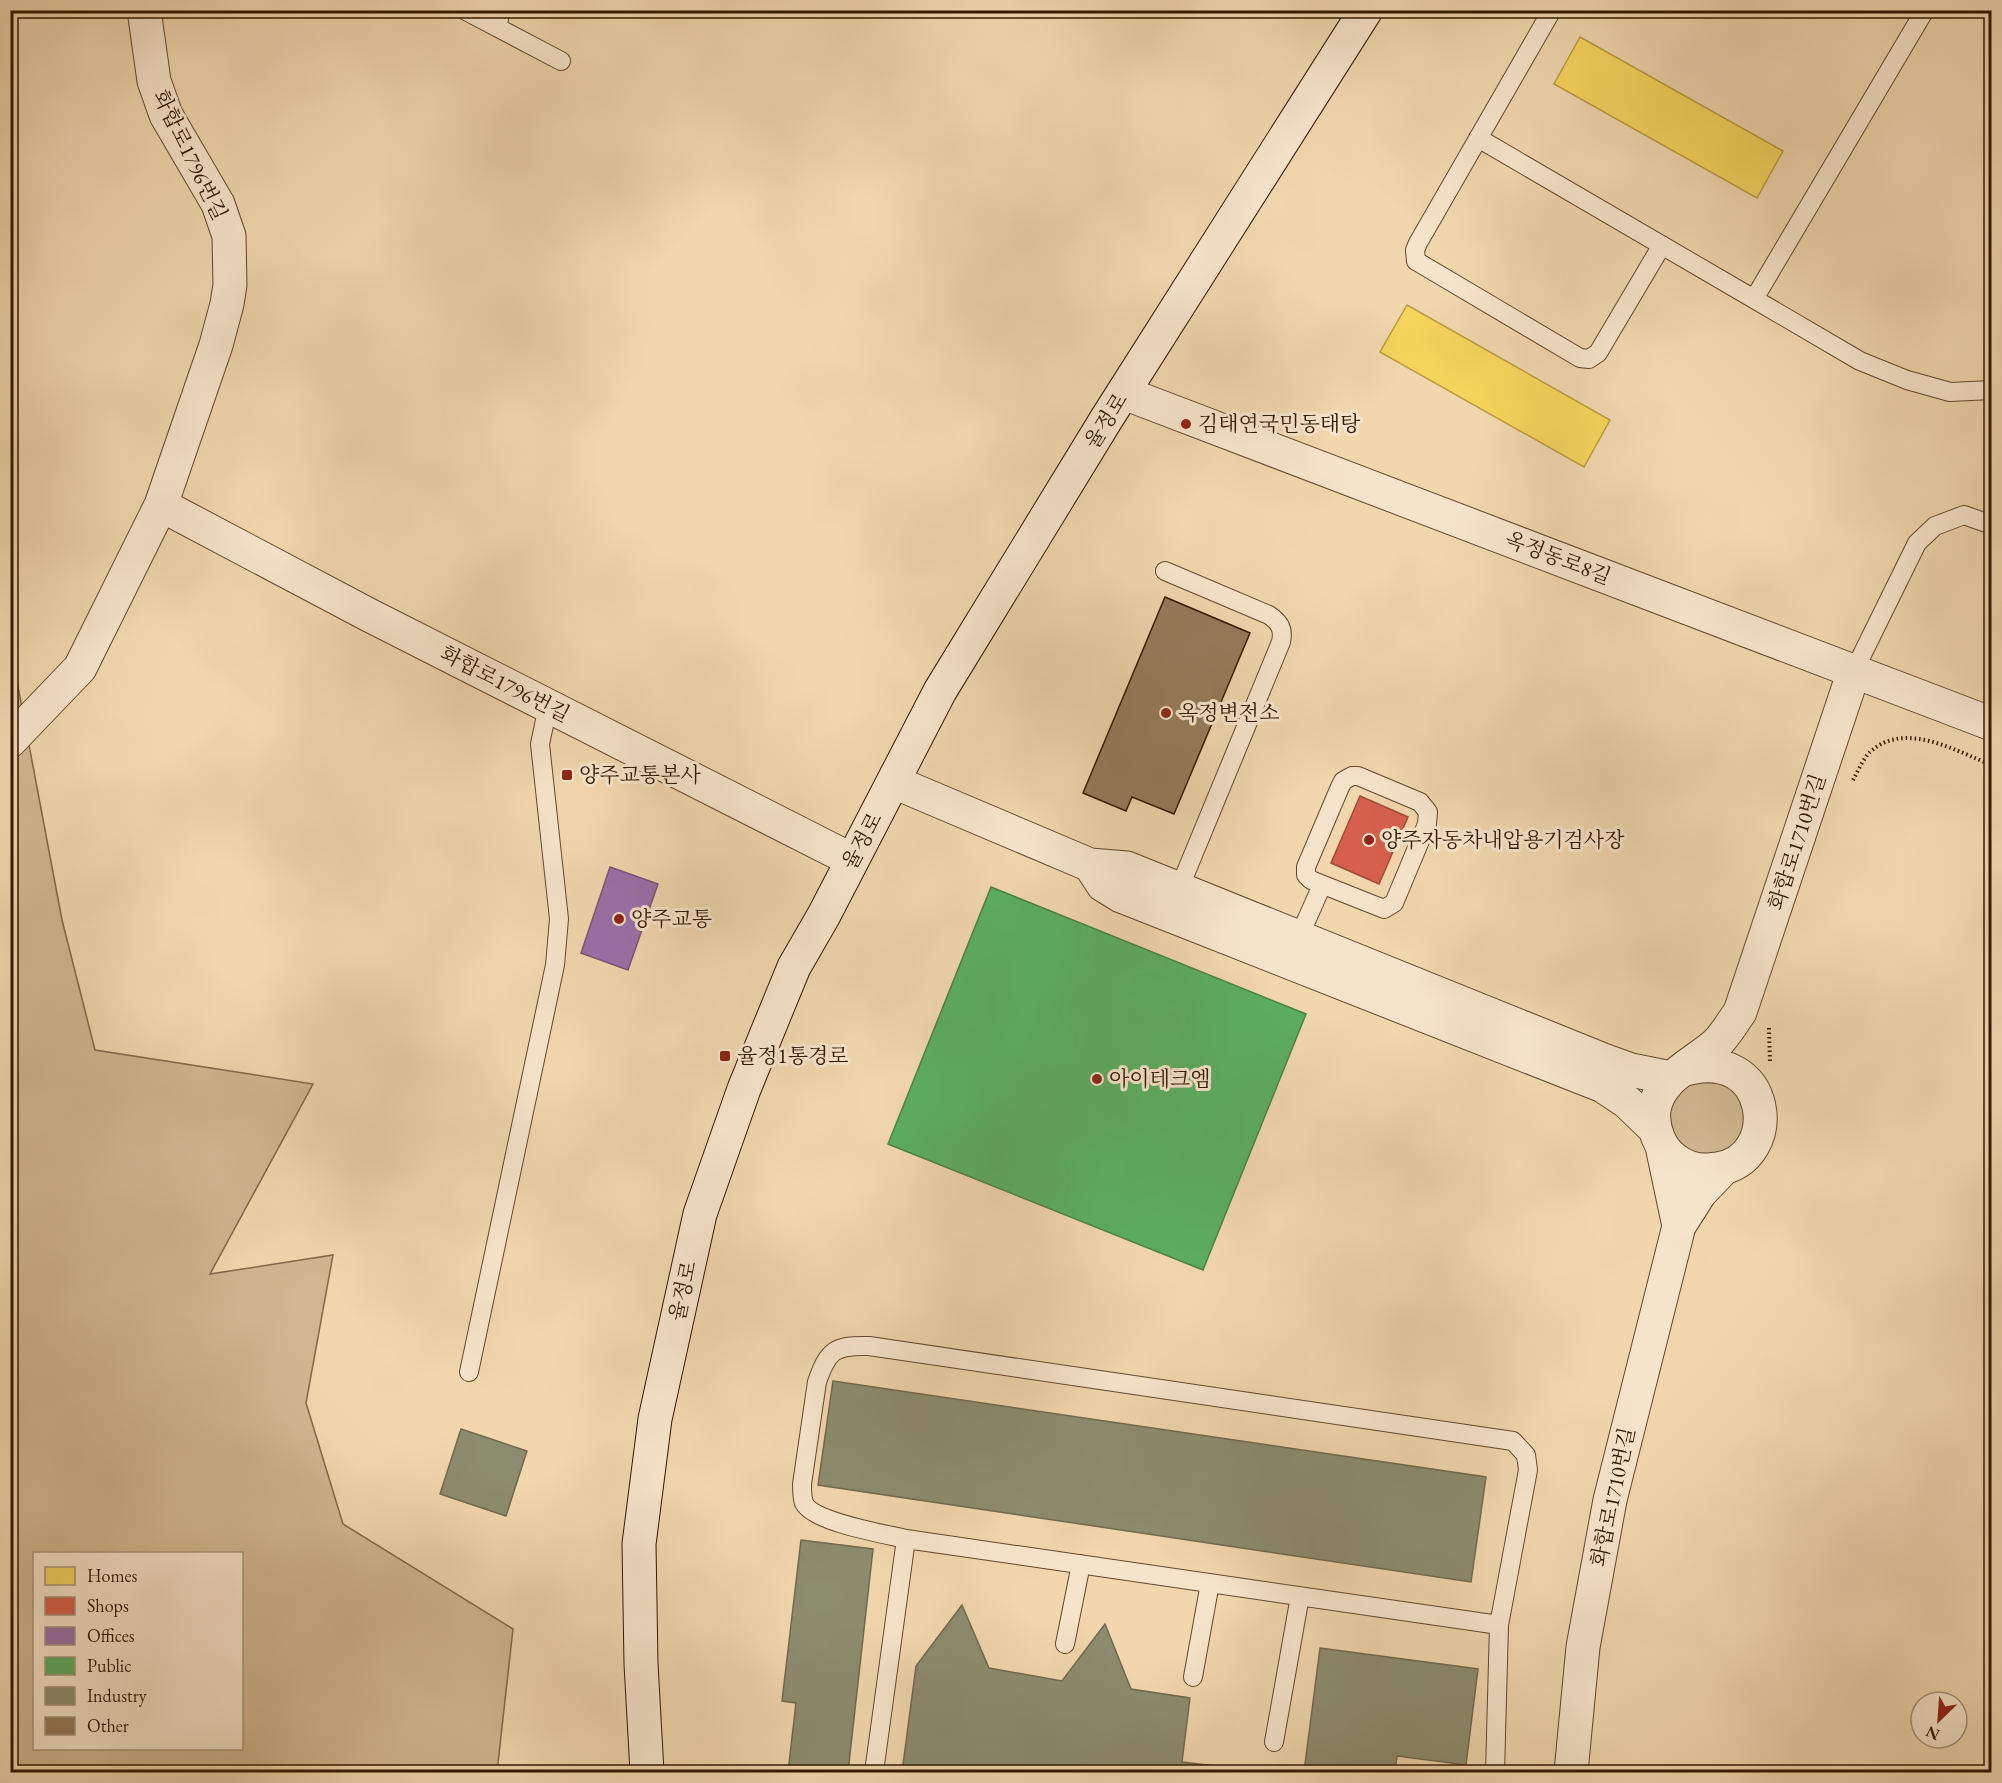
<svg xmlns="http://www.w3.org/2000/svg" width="2002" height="1783" font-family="'EB Garamond','Noto Serif KR',serif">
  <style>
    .green { fill: #d1b691; stroke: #826749; stroke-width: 1.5; fill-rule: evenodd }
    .homes { fill: #f6d55c; stroke: #bb9c41; stroke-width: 1.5 }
    .shops { fill: #d6604d; stroke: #a54a36; stroke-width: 1.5 }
    .offices { fill: #9970ab; stroke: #7a5678; stroke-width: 1.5 }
    .public { fill: #5aae61; stroke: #4e8144; stroke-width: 1.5 }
    .industry { fill: #8c8c6e; stroke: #71694d; stroke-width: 1.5 }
    .building { fill: #957b5b; stroke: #321801; stroke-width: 1.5 }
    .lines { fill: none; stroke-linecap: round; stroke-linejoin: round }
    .service-casing { stroke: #62482c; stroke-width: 20 }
    .minor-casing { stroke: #62482c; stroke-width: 35 }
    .secondary-casing { stroke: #321801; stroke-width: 35 }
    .path { stroke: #321801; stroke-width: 4; stroke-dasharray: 1.5 3; stroke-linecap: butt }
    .service { stroke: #f6e4ca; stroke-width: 18 }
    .minor { stroke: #f6e4ca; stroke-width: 33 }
    .secondary { stroke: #f6e4ca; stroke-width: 33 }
    .poi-dot { fill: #8f2418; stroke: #f6e4ca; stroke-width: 2 }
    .labels { text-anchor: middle; stroke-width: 6; stroke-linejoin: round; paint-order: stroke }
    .street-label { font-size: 21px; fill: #321801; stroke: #f6e4ca }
    .poi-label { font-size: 21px; fill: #321801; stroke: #f6e4ca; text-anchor: start }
  </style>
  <rect width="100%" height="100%" fill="#f1d6ae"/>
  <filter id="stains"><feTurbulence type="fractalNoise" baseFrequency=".00333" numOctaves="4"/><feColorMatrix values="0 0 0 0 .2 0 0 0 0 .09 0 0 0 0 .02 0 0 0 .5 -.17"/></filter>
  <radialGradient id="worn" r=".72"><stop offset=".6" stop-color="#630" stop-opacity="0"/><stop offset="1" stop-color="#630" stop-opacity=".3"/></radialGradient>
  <path class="green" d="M10 644 62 920 95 1050 313 1084 210 1274 333 1255 306 1403 343 1524 513 1629 497 1772H11ZM34 1554H242V1748H34Z
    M1689 1082 1727 1083 1744 1102 1746 1128 1731 1150 1706 1157 1682 1148 1669 1126 1671 1101Z"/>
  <path class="homes" d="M1580 37 1783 151 1757 198 1554 84Z
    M1407 305 1610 420 1584 467 1380 352Z"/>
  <path class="shops" d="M1360 796 1408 817 1379 884 1331 863Z"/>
  <path class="offices" d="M610 867 658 884 628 970 581 953Z"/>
  <path class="public" d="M991 887 1306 1014 1203 1270 888 1144Z"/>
  <path class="industry" d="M833 1381 1486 1477 1471 1582 818 1485Z
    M461 1429 527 1451 506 1516 440 1494Z
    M801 1540 873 1549 848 1772H788L796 1703 782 1701Z
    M962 1605 989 1668 1062 1681 1105 1624 1131 1689 1190 1698 1182 1762 1267 1772H902L916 1666Z
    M1320 1648 1478 1669 1466 1765 1397 1756 1395 1772H1304Z"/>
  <path class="building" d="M1165 597 1250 633 1174 814 1132 797 1126 811 1083 793Z"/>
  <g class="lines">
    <g class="service-casing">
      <path id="service" d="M464 10 561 61
        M1552 10 1418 243 1415 250 1416 261 1580 358 1589 359 1598 353 1662 245
        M498 28 500 10
        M1478 138 1754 299 1925 10
        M1754 299 1860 361 1907 380 1950 392 1992 390
        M1165 571 1269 615C1279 622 1284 628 1281 642L1179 889
        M1854 671 1917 543 1935 526 1964 515 1992 525
        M1352 776H1358L1420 802 1428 812 1427 824 1394 903 1384 909 1311 880 1306 875V867L1340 787 1343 781Z
        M1299 937 1322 885
        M469 1372 555 965 559 919 540 744 548 706
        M1065 1644 1081 1564
        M1193 1677 1210 1583
        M1274 1742 1300 1596
        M874 1772 906 1539
        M1495 1772 1499 1625 1528 1470 1526 1455 1513 1441 869 1346C835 1345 828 1350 817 1382L802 1484C802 1490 802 1497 804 1503 813 1522 885 1534 906 1539L1499 1625"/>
    </g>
    <g class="minor-casing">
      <path id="minor" d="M1124 393 1992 724
        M161 505 369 615 852 860
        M10 741 80 668 161 505 216 345 227 304 230 285 229 236 218 204 166 115 154 81 145 17 146 10
        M894 782 1090 865 1127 868 1606 1061 1631 1070 1671 1078
        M1090 865 1103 885 1121 896 1603 1086 1627 1102 1655 1129
        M1682 1070C1772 1042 1785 1160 1717 1169 1702 1172 1687 1169 1674 1159 1660 1149 1652 1128 1654 1110 1659 1078 1693 1064 1715 1045 1725 1036 1732 1023 1740 1012L1854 671
        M1662 1146 1679 1226 1700 1193 1723 1169
        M1571 1772 1583 1647 1610 1500 1679 1226"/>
    </g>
    <g class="secondary-casing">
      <path id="secondary" d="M647 1772 641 1664 639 1544 655 1419 700 1214 744 1089 794 967 824 915 940 691 1107 418 1366 10"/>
    </g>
    <path class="path" d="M1853 780C1858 771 1863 759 1870 752 1905 720 1955 751 1992 765
      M1769 1028 1770 1062"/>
    <use href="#service" class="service"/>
    <use href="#minor" class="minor"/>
    <use href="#secondary" class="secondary"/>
  </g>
  <g class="poi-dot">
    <circle cx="1186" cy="424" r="6"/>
    <circle cx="1166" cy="713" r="6"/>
    <rect x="561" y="769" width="12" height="12" rx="3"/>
    <circle cx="1369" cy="840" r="6"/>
    <circle cx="619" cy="919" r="6"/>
    <rect x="719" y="1050" width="12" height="12" rx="3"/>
    <circle cx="1097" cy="1079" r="6"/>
  </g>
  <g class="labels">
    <g class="street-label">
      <text transform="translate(190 155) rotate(64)" y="7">화합로1796번길</text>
      <text transform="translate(1106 421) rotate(-58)" y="7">율정로</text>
      <text transform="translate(1558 558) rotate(21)" y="7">옥정동로8길</text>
      <text transform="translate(505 684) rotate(27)" y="7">화합로1796번길</text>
      <text transform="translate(862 841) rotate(-62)" y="7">율정로</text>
      <text transform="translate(1797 842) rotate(-72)" y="7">화합로1710번길</text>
      <text transform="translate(683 1291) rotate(-78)" y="7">율정로</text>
      <text transform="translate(1613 1497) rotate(-78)" y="7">화합로1710번길</text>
    </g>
    <g class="poi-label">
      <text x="1198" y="431">김태연국민동태탕</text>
      <text x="1178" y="720">옥정변전소</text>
      <text x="579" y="782">양주교통본사</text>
      <text x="1381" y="847">양주자동차내압용기검사장</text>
      <text x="631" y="926">양주교통</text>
      <text x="737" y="1063">율정1통경로</text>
      <text x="1109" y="1086">아이테크엠</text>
    </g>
  </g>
  <rect width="2002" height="1783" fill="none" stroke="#f1d6ae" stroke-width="36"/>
  <rect x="12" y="12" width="1978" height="1759" fill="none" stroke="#321801" stroke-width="3"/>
  <rect x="18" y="18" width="1966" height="1747" fill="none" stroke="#321801" stroke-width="1.5"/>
  <rect x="33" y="1552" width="210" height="198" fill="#f6e4ca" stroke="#a8927a" stroke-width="1.5"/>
  <rect x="45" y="1567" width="30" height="18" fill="#f6d55c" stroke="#a8927a" stroke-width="1.5"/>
  <text x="87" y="1582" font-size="18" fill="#321801">Homes</text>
  <rect x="45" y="1597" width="30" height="18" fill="#d6604d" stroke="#a8927a" stroke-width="1.5"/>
  <text x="87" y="1612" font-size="18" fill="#321801">Shops</text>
  <rect x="45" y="1627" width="30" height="18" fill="#9970ab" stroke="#a8927a" stroke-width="1.5"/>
  <text x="87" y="1642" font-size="18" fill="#321801">Offices</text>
  <rect x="45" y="1657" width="30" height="18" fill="#5aae61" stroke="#a8927a" stroke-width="1.5"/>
  <text x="87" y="1672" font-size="18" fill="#321801">Public</text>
  <rect x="45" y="1687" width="30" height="18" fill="#8c8c6e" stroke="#a8927a" stroke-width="1.5"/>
  <text x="87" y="1702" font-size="18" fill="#321801">Industry</text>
  <rect x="45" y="1717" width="30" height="18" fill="#957b5b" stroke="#a8927a" stroke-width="1.5"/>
  <text x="87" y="1732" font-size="18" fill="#321801">Other</text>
  <g transform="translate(1939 1720) rotate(205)"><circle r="28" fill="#f6e4ca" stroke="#a8927a" stroke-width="1.5"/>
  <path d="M0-4.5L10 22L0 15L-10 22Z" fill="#8f2418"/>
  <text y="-9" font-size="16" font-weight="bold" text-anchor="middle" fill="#321801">N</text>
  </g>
  <rect width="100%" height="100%" filter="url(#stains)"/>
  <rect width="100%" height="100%" fill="url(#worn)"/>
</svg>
